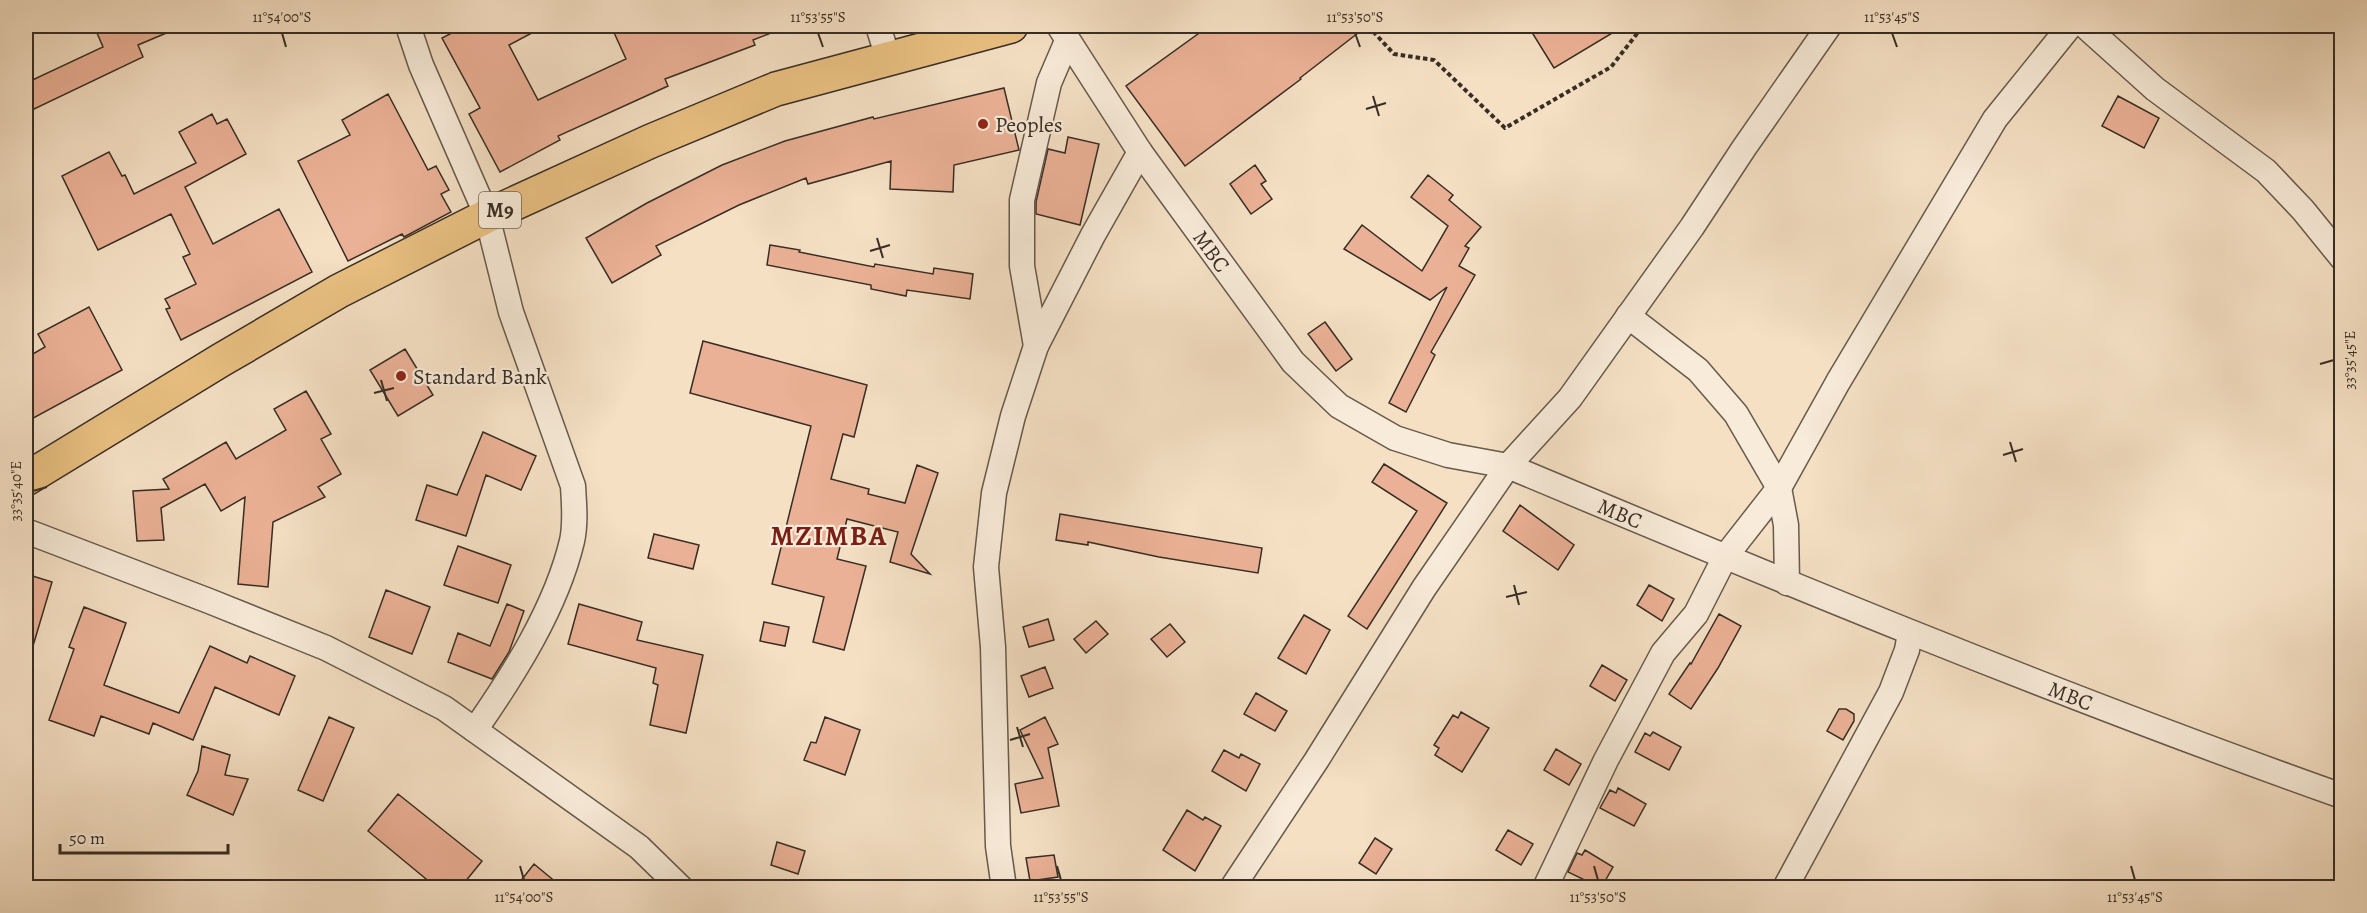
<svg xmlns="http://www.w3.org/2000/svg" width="2367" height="913" font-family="Alegreya,serif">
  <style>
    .building { fill: #ebb196; stroke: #372d24; stroke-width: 1.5 }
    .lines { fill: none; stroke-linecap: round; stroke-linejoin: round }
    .street-casing { stroke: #665a4c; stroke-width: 27 }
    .primary-casing { stroke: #372d24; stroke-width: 36 }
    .path { stroke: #372d24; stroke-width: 4; stroke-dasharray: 4.5 3; stroke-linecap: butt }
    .street { stroke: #f8ebd9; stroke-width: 24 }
    .primary { stroke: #eac082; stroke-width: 33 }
    .ticks { fill: none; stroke: #372d24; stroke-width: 2 }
    .poi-dot { fill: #8f2418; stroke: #f8ebd9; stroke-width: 2 }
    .labels { text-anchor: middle; stroke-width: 4.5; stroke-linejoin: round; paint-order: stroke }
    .shield { fill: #f8ebd9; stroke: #71665a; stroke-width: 1.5 }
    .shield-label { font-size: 21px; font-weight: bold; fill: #372d24 }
    .poi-label { font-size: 22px; fill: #372d24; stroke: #f8ebd9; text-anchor: start }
    .street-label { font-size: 22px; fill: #372d24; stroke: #f8ebd9 }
    .district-label { font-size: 28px; font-weight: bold; letter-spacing: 1.5px; fill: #7a1f14; stroke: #f8ebd9 }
    .neatline { fill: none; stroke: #372d24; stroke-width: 2 }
    .ticks-label { font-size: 15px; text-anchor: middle; fill: #372d24 }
  </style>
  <rect width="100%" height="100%" fill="#f5e0c4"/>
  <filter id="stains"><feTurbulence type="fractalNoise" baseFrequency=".00333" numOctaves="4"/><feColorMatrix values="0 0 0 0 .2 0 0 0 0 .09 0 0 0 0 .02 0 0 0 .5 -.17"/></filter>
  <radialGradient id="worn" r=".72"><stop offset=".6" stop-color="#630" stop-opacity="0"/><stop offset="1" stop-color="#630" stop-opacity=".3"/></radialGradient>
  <path class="building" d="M94 26H183L138 45 143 57 32 110 26 96V83L103 47Z
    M465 26H545L509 45 538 100 626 59 611 26H786L787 27 753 40 755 45 665 79 668 86 558 136 560 140 500 172 469 114 480 108 442 38Z
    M1209 26H1367L1300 78 1301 79 1185 166 1126 86Z
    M1528 26H1624L1554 68Z
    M1004 88 1019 150 954 165 953 192 890 189 891 161 808 184 806 178 739 205 656 246 661 255 612 283 586 238 647 203 722 165 785 141 873 117 874 119Z
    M388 94 428 170 436 166 449 190 441 194 451 212 404 237 402 234 348 261 298 161 350 135 342 120Z
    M2118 96 2159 118 2144 148 2102 126Z
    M212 114 217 124 227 119 246 154 185 187 213 244 279 209 312 272 181 340 166 309 170 308 165 299 196 284 183 257 190 254 171 214 98 250 62 176 109 152 122 176 125 175 134 194 196 163 179 132Z
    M1068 137 1099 144 1080 225 1036 214V202L1048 149 1065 153Z
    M1255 165 1266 181 1261 184 1272 199 1251 214 1230 184Z
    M1428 175 1453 195 1449 200 1481 227 1465 246 1469 248 1459 266 1475 275 1431 352 1435 355 1406 412 1389 403 1447 287 1430 300 1344 249 1362 225 1422 271 1448 226 1411 197Z
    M770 245 800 250 799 252 874 267 875 264 933 274 934 268 973 274 970 299 907 290 906 296 871 289V285L767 265Z
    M89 307 122 370 26 422V358L45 347 38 334Z
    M1325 322 1352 359 1336 371 1308 334Z
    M703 341 867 385 854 437 843 434 831 479 869 489 868 494 905 503 917 465 938 473 911 554 930 574 890 562 898 532 847 519 837 559 866 566 844 650 813 642 824 597 772 584 811 426 690 393Z
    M405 349 433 395 398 416 370 370Z
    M306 391 331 434 321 439 341 474 318 487 325 497 273 522 268 587 238 584 245 497 221 511 205 484 161 508 164 540 137 541 133 491 169 489 163 479 226 442 236 459 286 430 274 409Z
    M483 432 536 456 521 490 486 475 466 536 416 520 427 485 457 495Z
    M1384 464 1447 503 1367 629 1348 616 1417 511 1372 482Z
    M1520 505 1574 545 1558 570 1503 531Z
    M1060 514 1262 548 1258 573 1159 557 1088 542V545L1056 540Z
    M654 534 699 545 693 569 648 558Z
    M458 546 511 565 498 603 444 585Z
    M26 574 52 582 30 656 26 655Z
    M1649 585 1674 599 1662 621 1637 605Z
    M386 590 430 607 412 654 369 637Z
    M507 604 524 611 509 652 492 679 448 662 458 633 490 646Z
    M579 604 642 622 637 640 703 655 686 733 650 725 658 685 653 683 656 668 568 644Z
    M84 607 126 623 104 685 179 713 210 646 247 663 250 656 295 676 279 715 215 687 193 740 153 723 149 734 101 716 94 736 49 720 74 649 69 647Z
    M1719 614 1741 626 1718 668 1691 709 1669 694 1690 663 1691 664Z
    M1304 615 1330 630 1306 674 1278 658Z
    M1048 619 1054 640 1029 647 1023 627Z
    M1096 621 1108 634 1086 653 1074 639Z
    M764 622 789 627 785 646 760 641Z
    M1170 624 1185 642 1167 657 1151 639Z
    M1602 665 1627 680 1615 701 1590 686Z
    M1045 667 1053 688 1029 697 1021 676Z
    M1256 693 1287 711 1275 731 1244 714Z
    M1839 709H1846L1854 714V721L1843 740 1827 731Z
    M1461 712 1489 728 1462 772 1435 755 1439 748 1434 745 1453 715 1458 718Z
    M329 717 354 728 323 801 298 790Z
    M825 717 860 730 845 775 804 760 811 742 816 743Z
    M1045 717 1058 744 1048 748 1059 806 1021 813 1015 784 1043 778 1020 730Z
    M1653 732 1681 747 1669 770 1635 752 1645 733 1650 736Z
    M202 746 230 755 225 775 248 779 233 815 187 795 198 771Z
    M1556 749 1581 764 1569 785 1544 770Z
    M1224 750 1239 758 1241 754 1260 764 1246 791 1212 771Z
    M1618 788 1646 804 1634 826 1600 808 1610 790 1616 793Z
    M398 794 482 861 460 888H437L368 831Z
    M1187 810 1203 820 1205 817 1221 826 1195 871 1163 850Z
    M1508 830 1533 844 1521 865 1496 850Z
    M1375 838 1392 849 1376 874 1359 863Z
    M777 842 805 851 798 874 771 865Z
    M1585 850 1613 867 1601 888 1568 872 1577 853 1582 855Z
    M1054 855 1058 877 1030 881 1026 858Z
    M534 864 563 888H515Z"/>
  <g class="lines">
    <g class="street-casing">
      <g id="street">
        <path d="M408 26 421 65 487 216 511 312 573 486C574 504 576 523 572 541 556 608 514 674 475 730"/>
        <path d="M878 26 888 58"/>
        <path id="s1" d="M1059 26 1140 152 1293 362 1339 406 1395 438 1448 455 1508 466C1784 582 2060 696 2342 796"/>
        <path d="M2085 26 2155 89 2266 171 2303 210 2342 258"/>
        <path d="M1628 316 1698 370 1736 414 1779 488 1786 525 1787 583"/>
        <path d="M1036 346 1022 266V200L1049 83 1067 41"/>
        <path d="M26 531 209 601 326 648 444 708 639 847 681 888"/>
        <path d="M1004 888 998 846 993 647 986 567 994 493 1013 416 1036 346 1093 235 1140 152"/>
        <path d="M1232 888 1316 761 1424 588 1508 466 1570 398 1692 227 1744 148 1829 26"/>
        <path d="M1545 888 1606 760 1663 653 1696 614 1725 557 1779 488 1838 382 1995 119 2070 26"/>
        <path d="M1785 888 1891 692 1907 650 1910 633"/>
      </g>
    </g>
    <g class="primary-casing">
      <path id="primary" d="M26 479 221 360 339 291 487 216 651 141 776 89 1011 26"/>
    </g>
    <path class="path" d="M1368 26 1394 54 1434 60 1505 128 1611 67 1643 26"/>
    <use href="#street" class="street"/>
    <use href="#primary" class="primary"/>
  </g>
  <path class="ticks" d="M282 33 286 47M818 33 823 47M1355 33 1360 47M1892 33 1897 47M1373 96 1379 116M1366 109 1386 103M877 238 883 258M870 251 890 245M2320 364 2334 360M381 380 387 401M374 393 394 388M2010 442 2016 462M2003 455 2023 449M33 491 47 487M1514 585 1519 605M1506 597 1527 592M1017 727 1023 747M1010 740 1030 734M520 866 524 880M1057 866 1061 880M1594 866 1598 880M2131 866 2135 880"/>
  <g class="poi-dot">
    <circle cx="983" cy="124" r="6"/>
    <circle cx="401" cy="376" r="6"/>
  </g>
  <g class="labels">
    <rect class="shield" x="479" y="192" width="42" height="36" rx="4.5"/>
    <g class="shield-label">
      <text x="500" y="217">M9</text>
    </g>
    <g class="poi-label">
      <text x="995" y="132">Peoples</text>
      <text x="413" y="384">Standard Bank</text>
    </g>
    <g class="street-label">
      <text dy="8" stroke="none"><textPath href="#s1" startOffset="272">MBC</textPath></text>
      <text dy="8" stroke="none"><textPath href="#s1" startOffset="776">MBC</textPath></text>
      <text dy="8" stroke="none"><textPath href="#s1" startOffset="1262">MBC</textPath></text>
    </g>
    <g class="district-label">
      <text x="829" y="545">MZIMBA</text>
    </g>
  </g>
  <rect width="2367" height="913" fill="none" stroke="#f5e0c4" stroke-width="66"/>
  <path d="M60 844v9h168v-9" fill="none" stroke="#372d24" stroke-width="3"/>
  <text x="69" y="844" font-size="18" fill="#372d24" stroke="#f8ebd9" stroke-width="4.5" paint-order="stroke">50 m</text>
  <rect x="33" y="33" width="2301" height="847" class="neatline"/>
  <g class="ticks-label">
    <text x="282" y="22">11°54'00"S</text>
    <text x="818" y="22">11°53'55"S</text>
    <text x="1355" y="22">11°53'50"S</text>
    <text x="1892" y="22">11°53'45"S</text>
    <text transform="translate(2350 360) rotate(-90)" y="5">33°35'45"E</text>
    <text transform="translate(16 491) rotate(-90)" y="5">33°35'40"E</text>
    <text x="524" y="902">11°54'00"S</text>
    <text x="1061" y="902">11°53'55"S</text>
    <text x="1598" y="902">11°53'50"S</text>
    <text x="2135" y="902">11°53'45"S</text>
  </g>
  <rect width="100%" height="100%" filter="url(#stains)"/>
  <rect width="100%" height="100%" fill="url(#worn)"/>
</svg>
